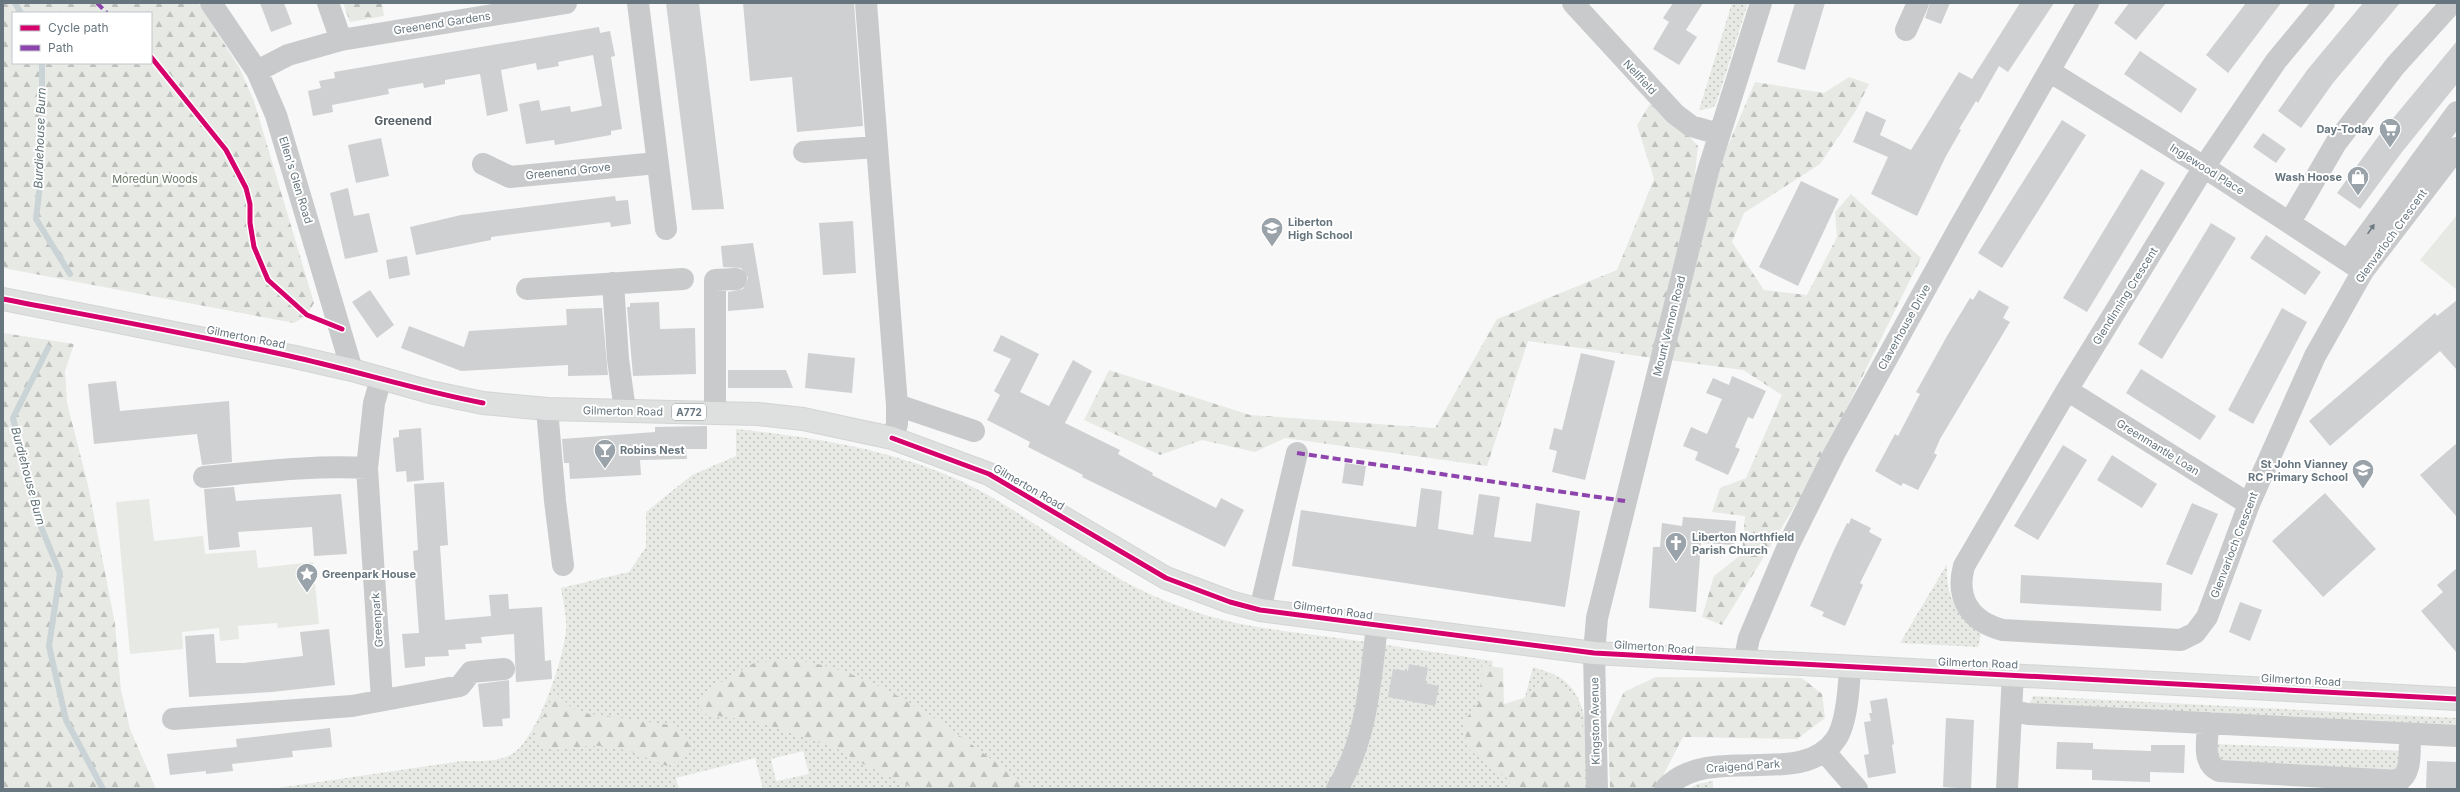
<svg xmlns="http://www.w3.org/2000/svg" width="2460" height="792" font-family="Inter,sans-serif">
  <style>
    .grass { fill: url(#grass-dots); fill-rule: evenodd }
    .forest { fill: url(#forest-firs); fill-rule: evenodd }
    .garden { fill: #e7e9e5 }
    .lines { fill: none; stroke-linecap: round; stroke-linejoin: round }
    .stream { stroke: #cad3d5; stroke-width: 6 }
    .building { fill: #cfd0d1 }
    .major-casing { stroke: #d3d4d4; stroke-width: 24 }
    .minor { stroke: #c9cacb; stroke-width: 22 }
    .major { stroke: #dedfdf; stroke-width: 22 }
    .quiet { stroke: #8e44ad; stroke-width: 4; stroke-dasharray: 8 4; stroke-linecap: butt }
    .cycleway-casing { stroke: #fff; stroke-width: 8 }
    .cycleway { stroke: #d6006c; stroke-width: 5 }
    .oneway { fill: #6b7982 }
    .labels { text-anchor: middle; stroke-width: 4; stroke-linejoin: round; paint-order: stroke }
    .shield { fill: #fff; stroke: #949ea5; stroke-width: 1 }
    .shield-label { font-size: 10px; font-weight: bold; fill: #66757e }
    .street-label { font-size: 11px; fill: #66757e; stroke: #fff }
    .poi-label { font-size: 11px; font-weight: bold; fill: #66757e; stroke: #fff; text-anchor: start }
    .park-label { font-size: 11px; fill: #697765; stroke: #fff }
    .neighbourhood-label { font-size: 12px; font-weight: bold; fill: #58636a; stroke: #fff }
    .water-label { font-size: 12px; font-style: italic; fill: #617378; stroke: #fff }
  </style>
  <defs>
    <pattern id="grass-dots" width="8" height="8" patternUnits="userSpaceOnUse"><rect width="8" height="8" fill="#e7e9e5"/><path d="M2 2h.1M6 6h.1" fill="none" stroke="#bfc1bf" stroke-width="1.8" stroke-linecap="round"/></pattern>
    <pattern id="forest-firs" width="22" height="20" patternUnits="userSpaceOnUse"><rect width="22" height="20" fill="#e7e9e5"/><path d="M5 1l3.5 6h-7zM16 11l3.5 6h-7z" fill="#bfc1bf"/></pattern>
  </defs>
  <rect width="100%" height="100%" fill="#f8f8f8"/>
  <path class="grass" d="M1732 3H1748L1716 104 1712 108 1699 110Z
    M736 429C812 437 893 449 963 482 1015 507 1061 544 1110 573 1137 590 1169 603 1199 613 1241 627 1286 631 1330 637 1384 644 1439 653 1493 661L1485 707 1521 712 1533 667C1541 670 1550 672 1557 676 1594 695 1587 754 1588 789H763L755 758 676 778 679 789H271L462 761C480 761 500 763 515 752 538 735 564 658 566 630 567 617 563 601 561 588L629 572 646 547V512L692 475 736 456ZM803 751 809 774 776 781 771 759Z
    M1947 564C1945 595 1957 617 1981 634L1978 647 1900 643Z
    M2033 696 2457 718V726L2029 706Z
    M2215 744 2404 751 2393 775 2222 766 2214 758Z
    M1713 781V789H1690L1697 784Z"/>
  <path class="forest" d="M3 3H198L239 67 254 101 314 303 307 315 294 323 3 268ZM13 13H151V63H13Z
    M343 3H382L384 16 350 22Z
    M1849 77 1869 84 1855 112 1820 164 1744 213 1732 242 1764 290 1807 295 1837 237 1835 212 1851 194 1921 258 1812 478 1722 625 1702 617 1714 576 1742 554 1745 516 1712 512 1720 488 1746 478 1782 395 1743 370 1528 341 1487 466 1285 438 1255 452 1202 440 1160 455 1084 420 1109 370 1250 415 1435 428 1497 319 1617 270 1654 179 1637 125 1650 104 1683 130 1698 146 1695 173 1715 176 1755 82 1824 93Z
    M3 333 74 344 65 371 67 403 88 485 115 624 121 690 130 729 156 789H3Z
    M786 659C877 667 952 730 1023 783L1036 789H915L857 761 840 750 795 734 755 721 703 714 698 700 708 690 754 663Z
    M1482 665 1503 668 1504 704 1524 698 1547 675 1577 700 1583 731 1584 789H1512L1508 779 1468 749 1463 722 1479 703Z
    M1656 677 1802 678 1822 694 1825 718 1797 739 1683 737 1656 789H1610L1608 725 1624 692Z
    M555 692 573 709 584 713 677 726 691 743C687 755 679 761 667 766 642 756 617 744 589 746 571 747 547 757 534 739L535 733Z"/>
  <path class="garden" d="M2457 215V290L2420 260Z
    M149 499 154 541 203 536 205 554 256 550 258 568 313 562 319 624 278 628 277 623 238 626 239 639 220 641 219 628 182 632 183 649 130 654 116 502Z"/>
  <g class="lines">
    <path class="stream" d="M15 3 21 13
      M42 63V168L36 219 70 274
      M48 348 13 418 37 517 60 573 49 646 66 720 103 789"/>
  </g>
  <path class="building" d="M260 3H284L292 24 271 32Z
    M666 3H699L724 209 692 210Z
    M743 3H854L863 126 797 132 792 77 750 81Z
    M1673 3H1703L1686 30 1697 37 1679 65 1653 49 1669 22 1663 18Z
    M1795 3H1825L1805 70 1777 62Z
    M1930 3H1950L1941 24 1925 18Z
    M2020 3H2054L2008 72 1999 66 1978 103 1976 101 1959 129 1961 130 1946 156 1917 216 1871 194 1888 157 1853 142 1866 111 1886 120 1880 135 1911 150 1959 72 1972 79Z
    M2129 3H2166L2136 40 2114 23Z
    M2246 3H2281L2228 73 2206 55Z
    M2363 3H2400L2333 83 2301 128 2278 111 2308 69Z
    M599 27 600 33 610 31 615 56 611 57 622 129 611 131V135L555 145 554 140 526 144 519 104 539 100 541 111 570 106 571 112 602 106 593 55 558 62 559 66 537 70 536 63 501 70 508 111 487 116 480 74 445 80V84L424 88 423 83 388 89 389 94 332 105 333 112 313 116 308 91 321 88 319 81 335 78 334 72Z
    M2457 41V84L2402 152 2360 209 2337 193 2380 134Z
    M2140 51 2197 89 2181 113 2124 74Z
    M2062 120 2086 135 2002 268 1978 253Z
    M2263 133 2286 149 2276 163 2253 147Z
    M381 138 389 176 356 183 348 145Z
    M2141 169 2165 183 2087 312 2063 298Z
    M1801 181 1839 199 1798 286 1759 267Z
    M348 188 354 216 369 213 378 252 345 259 330 193Z
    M615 196 616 201 628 200 631 224 611 227 610 222 491 237V240L416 255 410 227 461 215Z
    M853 221 856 273 823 275 819 223Z
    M2211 223 2236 238 2162 359 2138 344Z
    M2266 235 2321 272 2305 295 2250 258Z
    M753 243 764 308 728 311V292L743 289 748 278 741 268 723 267 721 246Z
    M407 256 410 275 389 279 386 260Z
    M370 290 394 325 377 338 352 302Z
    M1979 290 2009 307 2003 318 2010 322 1940 439 1934 453 1937 455 1918 490 1903 483 1901 486 1875 471 1895 434 1898 436 1920 394 1916 392 1947 336 1970 298 1973 300Z
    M2457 300V370L2440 351 2330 446 2309 421 2435 313 2437 316Z
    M659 302 660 329 695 328 696 374 633 376 627 307H630V303Z
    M602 308 608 375 568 376V365L461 371 401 348 409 326 464 347 469 331 567 325 566 309Z
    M2282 308 2307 322 2253 424 2228 410Z
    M1001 335 1039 354 1020 392 1049 406 1073 360 1092 371 1065 423 1120 450 1118 454 1153 473 1152 475 1216 508 1221 498 1244 510 1225 547 1082 477 1083 475 1028 447 1030 442 987 420 1000 395 994 391 1011 359 993 351Z
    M808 353 855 358 852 393 805 388Z
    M1581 353 1615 361 1585 480 1552 472 1557 451 1549 449 1554 428 1562 430Z
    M2141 369 2216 416 2200 440 2126 393Z
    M728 370H786L793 388H728Z
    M1732 376 1766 391 1753 419 1748 417 1735 447 1740 449 1728 475 1695 460 1698 452 1683 446 1691 427 1707 434 1722 399 1706 393 1713 378 1729 385Z
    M116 381 120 411 229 401 232 462 202 465 197 434 94 444 88 384Z
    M707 426V449H686L687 459 640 460 641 475 570 479 569 463H564L562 439 655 432V427Z
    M421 428 424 480 407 482 406 471 396 472 393 438 399 437V430Z
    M2457 443V517L2420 475Z
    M2063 445 2087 460 2038 540 2014 526Z
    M2112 455 2157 484 2142 508 2097 480Z
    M1345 463 1366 466 1363 486 1342 483Z
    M444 482 448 545 440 546 445 620 491 616 489 595 508 594 509 609 542 607 545 661 551 660 552 679 516 682 514 634 481 637 482 643 465 644 466 649 448 650 449 656 425 657V666L405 668 402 634 419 633 413 551 418 550 414 484Z
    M234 487 236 501 341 494 347 554 314 556 312 527 238 532 240 547 209 550 204 489Z
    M1421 488 1442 491 1438 529 1473 535 1479 494 1500 497 1494 537 1531 542 1536 503 1580 511 1565 607 1292 566 1301 510 1416 527Z
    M2325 493 2376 549 2323 597 2272 541Z
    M2192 503 2218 514 2192 575 2166 564Z
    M1683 517 1736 521 1734 545 1701 543 1696 612 1649 608 1653 547H1660L1662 523 1682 526Z
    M1851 518 1871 528 1869 532 1882 539 1860 583 1863 585 1845 626 1822 616 1824 612 1810 606 1834 550 1847 523 1849 524Z
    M2457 568V653L2421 611 2443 592 2437 585Z
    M2021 575 2162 583 2161 611 2020 603Z
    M2240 602 2262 610 2250 641 2229 632Z
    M329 629 335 685 272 692 189 697 185 636 214 634 216 663H244L303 656 300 632Z
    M1409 664 1428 668 1425 683 1439 686 1435 706 1388 697 1393 669 1408 671Z
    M509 680 510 718 502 719 503 726 483 727 478 684Z
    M1887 698 1894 744 1892 745 1896 773 1868 778 1864 755 1869 754 1864 722 1871 721 1869 713H1872L1870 701Z
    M1946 718 1974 720 1971 789 1943 787Z
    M330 728 332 747 292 751 293 757 232 764 233 771 206 774V771L170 775 167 754 237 747 236 739Z
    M2057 742 2093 743V749L2151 751V745H2185L2184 773 2150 772V782L2092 780V770L2056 769Z
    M2427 761 2457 762V789H2426Z"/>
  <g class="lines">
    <g class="major-casing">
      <path id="major" d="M3 299 295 357 352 370 430 392 483 403 547 409 758 414 803 419 892 438 989 474 1166 578 1230 602 1260 610 1594 653 2457 699"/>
    </g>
    <path class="minor" d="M211 3 257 71 276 115 352 370
      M328 3 341 40
      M638 3 666 229
      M866 3 897 405V424L892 438
      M1573 3 1675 114 1691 126 1719 134
      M2324 3 2276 61 2204 167 2067 390 1964 566C1955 599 1971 622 2003 630L2181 640 2195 633 2207 617 2249 504 2315 356 2363 271 2457 148
      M1906 30 1918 3
      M257 71 288 55 341 40 566 3
      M2049 71 2204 167 2363 271
      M804 152 877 147
      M483 164 510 177 657 163
      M2290 222 2336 143 2395 66 2452 3
      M2348 261 2457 112
      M613 283 618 359 625 411
      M527 289 683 279
      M381 379 374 403 367 468 382 700
      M2067 390 2249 504
      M897 405 974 431
      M547 409 555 501 563 565
      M715 412V280L736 279
      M204 477C258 472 313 465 367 468
      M1260 610 1297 453
      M1744 662 1749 638 1788 546 1834 454 1959 228 2088 3
      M2012 711 2028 714 2457 736
      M173 719 352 706 460 686 471 672 504 669
      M2208 723C2208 741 2201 762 2219 771L2398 781C2413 773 2409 749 2410 734
      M1824 751 1857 789
      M1337 789C1367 739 1370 683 1377 626
      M1597 789 1594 653 1597 618 1708 171 1761 3
      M1665 789C1709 741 1802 790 1836 739 1847 723 1849 687 1850 668
      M2007 789 2013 674"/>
    <use href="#major" class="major"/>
    <path class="quiet" d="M97 3 107 13
      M1297 453 1625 501"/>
    <g class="cycleway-casing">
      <path id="cycleway" d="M151 57 226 150 246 188 250 204V223L254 247 268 280 307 315 342 329
        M3 299C101 318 200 335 298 358 360 372 420 391 483 403
        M892 438 989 474 1166 578 1230 602 1260 610 1594 653 2457 699"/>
    </g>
    <use href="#cycleway" class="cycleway"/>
  </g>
  <defs><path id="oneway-solid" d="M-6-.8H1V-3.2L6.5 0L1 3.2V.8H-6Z"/></defs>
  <use class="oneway" href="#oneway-solid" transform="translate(2371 229) rotate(-55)"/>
  <defs>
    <g id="supermarket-pin" transform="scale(1.15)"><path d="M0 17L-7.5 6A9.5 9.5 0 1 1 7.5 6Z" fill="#99a3a9" stroke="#fff"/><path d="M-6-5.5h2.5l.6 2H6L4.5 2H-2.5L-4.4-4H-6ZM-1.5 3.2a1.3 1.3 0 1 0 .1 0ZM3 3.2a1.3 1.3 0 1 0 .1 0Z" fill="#fff"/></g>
    <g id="shop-pin" transform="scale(1.15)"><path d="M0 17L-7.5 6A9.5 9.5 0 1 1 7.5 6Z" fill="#99a3a9" stroke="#fff"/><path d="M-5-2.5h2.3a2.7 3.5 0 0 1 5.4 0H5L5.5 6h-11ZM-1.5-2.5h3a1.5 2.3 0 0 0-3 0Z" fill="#fff"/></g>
    <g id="school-pin" transform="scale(1.15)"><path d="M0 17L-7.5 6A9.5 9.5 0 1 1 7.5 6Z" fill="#99a3a9" stroke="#fff"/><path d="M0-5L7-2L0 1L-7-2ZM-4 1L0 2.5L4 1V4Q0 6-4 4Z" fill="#fff"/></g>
    <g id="bar-pin" transform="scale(1.15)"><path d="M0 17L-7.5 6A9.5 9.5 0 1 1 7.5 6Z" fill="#99a3a9" stroke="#fff"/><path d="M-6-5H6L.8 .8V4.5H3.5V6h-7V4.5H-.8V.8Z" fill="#fff"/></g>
    <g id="church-pin" transform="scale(1.15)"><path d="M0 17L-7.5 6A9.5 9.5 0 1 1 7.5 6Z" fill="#99a3a9" stroke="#fff"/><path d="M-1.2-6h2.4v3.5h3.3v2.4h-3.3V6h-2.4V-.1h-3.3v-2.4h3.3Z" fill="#fff"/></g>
    <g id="sight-pin" transform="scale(1.15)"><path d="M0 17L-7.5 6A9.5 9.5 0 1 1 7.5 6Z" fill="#99a3a9" stroke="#fff"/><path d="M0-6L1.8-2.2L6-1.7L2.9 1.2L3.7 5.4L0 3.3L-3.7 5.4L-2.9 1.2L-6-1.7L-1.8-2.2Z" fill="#fff"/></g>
  </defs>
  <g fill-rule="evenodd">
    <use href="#supermarket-pin" x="2390" y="129"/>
    <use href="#shop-pin" x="2358" y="177"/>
    <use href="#school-pin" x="1272" y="228"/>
    <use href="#bar-pin" x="605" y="450"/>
    <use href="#school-pin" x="2363" y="470"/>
    <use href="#church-pin" x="1676" y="543"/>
    <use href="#sight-pin" x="307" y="574"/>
  </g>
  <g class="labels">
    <rect class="shield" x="672" y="404" width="34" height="16" rx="3"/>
    <g class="shield-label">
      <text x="689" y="416">A772</text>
    </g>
    <g class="street-label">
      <text transform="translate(442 23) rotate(-9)" y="4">Greenend Gardens</text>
      <text transform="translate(1640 77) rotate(47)" y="4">Nellfield</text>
      <text transform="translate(2207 169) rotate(32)" y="4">Inglewood Place</text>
      <text transform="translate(568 171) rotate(-6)" y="4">Greenend Grove</text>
      <text transform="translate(296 180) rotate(73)" y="4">Ellen's Glen Road</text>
      <text transform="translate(2391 236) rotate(-54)" y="4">Glenvarloch Crescent</text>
      <text transform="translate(2125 296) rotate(-58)" y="4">Glendinning Crescent</text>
      <text transform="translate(1669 326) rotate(-76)" y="4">Mount Vernon Road</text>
      <text transform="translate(1904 327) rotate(-61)" y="4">Claverhouse Drive</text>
      <text transform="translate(246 337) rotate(11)" y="4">Gilmerton Road</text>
      <text transform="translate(623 411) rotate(1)" y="4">Gilmerton Road</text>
      <text transform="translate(2158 447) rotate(32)" y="4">Greenmantle Loan</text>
      <text transform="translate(1029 487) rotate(30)" y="4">Gilmerton Road</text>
      <text transform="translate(2234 545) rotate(-69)" y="4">Glenvarloch Crescent</text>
      <text transform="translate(1333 610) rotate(8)" y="4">Gilmerton Road</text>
      <text transform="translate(377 620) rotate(-94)" y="4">Greenpark</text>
      <text transform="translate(1654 647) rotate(4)" y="4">Gilmerton Road</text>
      <text transform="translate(1978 663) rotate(2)" y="4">Gilmerton Road</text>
      <text transform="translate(2301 680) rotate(3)" y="4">Gilmerton Road</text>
      <text transform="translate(1595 721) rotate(-91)" y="4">Kingston Avenue</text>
      <text transform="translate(1743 766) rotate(-4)" y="4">Craigend Park</text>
    </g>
    <g class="poi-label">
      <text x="2374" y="133" text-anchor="end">Day-Today</text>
      <text x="2342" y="181" text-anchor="end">Wash Hoose</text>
      <text x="1288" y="226">Liberton<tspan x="1288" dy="13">High School</tspan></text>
      <text x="620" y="454">Robins Nest</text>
      <text x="2348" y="468" text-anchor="end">St John Vianney<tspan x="2348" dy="13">RC Primary School</tspan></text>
      <text x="1692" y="541">Liberton Northfield<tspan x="1692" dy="13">Parish Church</tspan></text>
      <text x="322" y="578">Greenpark House</text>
    </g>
    <g class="park-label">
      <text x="155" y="183">Moredun Woods</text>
    </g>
    <g class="neighbourhood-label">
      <text x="403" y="125">Greenend</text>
    </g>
    <g class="water-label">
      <text transform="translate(40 138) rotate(-88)" y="4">Burdiehouse Burn</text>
      <text transform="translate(28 476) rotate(75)" y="4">Burdiehouse Burn</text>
    </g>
  </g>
  <rect width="2460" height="792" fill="none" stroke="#66757e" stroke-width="8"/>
  <rect x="12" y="12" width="140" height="52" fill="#ffffff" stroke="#c2c8cb"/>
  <rect x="20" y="25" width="20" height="6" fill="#d6006c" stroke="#c2c8cb"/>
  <text x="48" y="32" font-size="12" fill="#66757e">Cycle path</text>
  <rect x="20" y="45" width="20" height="6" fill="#8e44ad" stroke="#c2c8cb"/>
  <text x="48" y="52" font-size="12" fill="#66757e">Path</text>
</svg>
